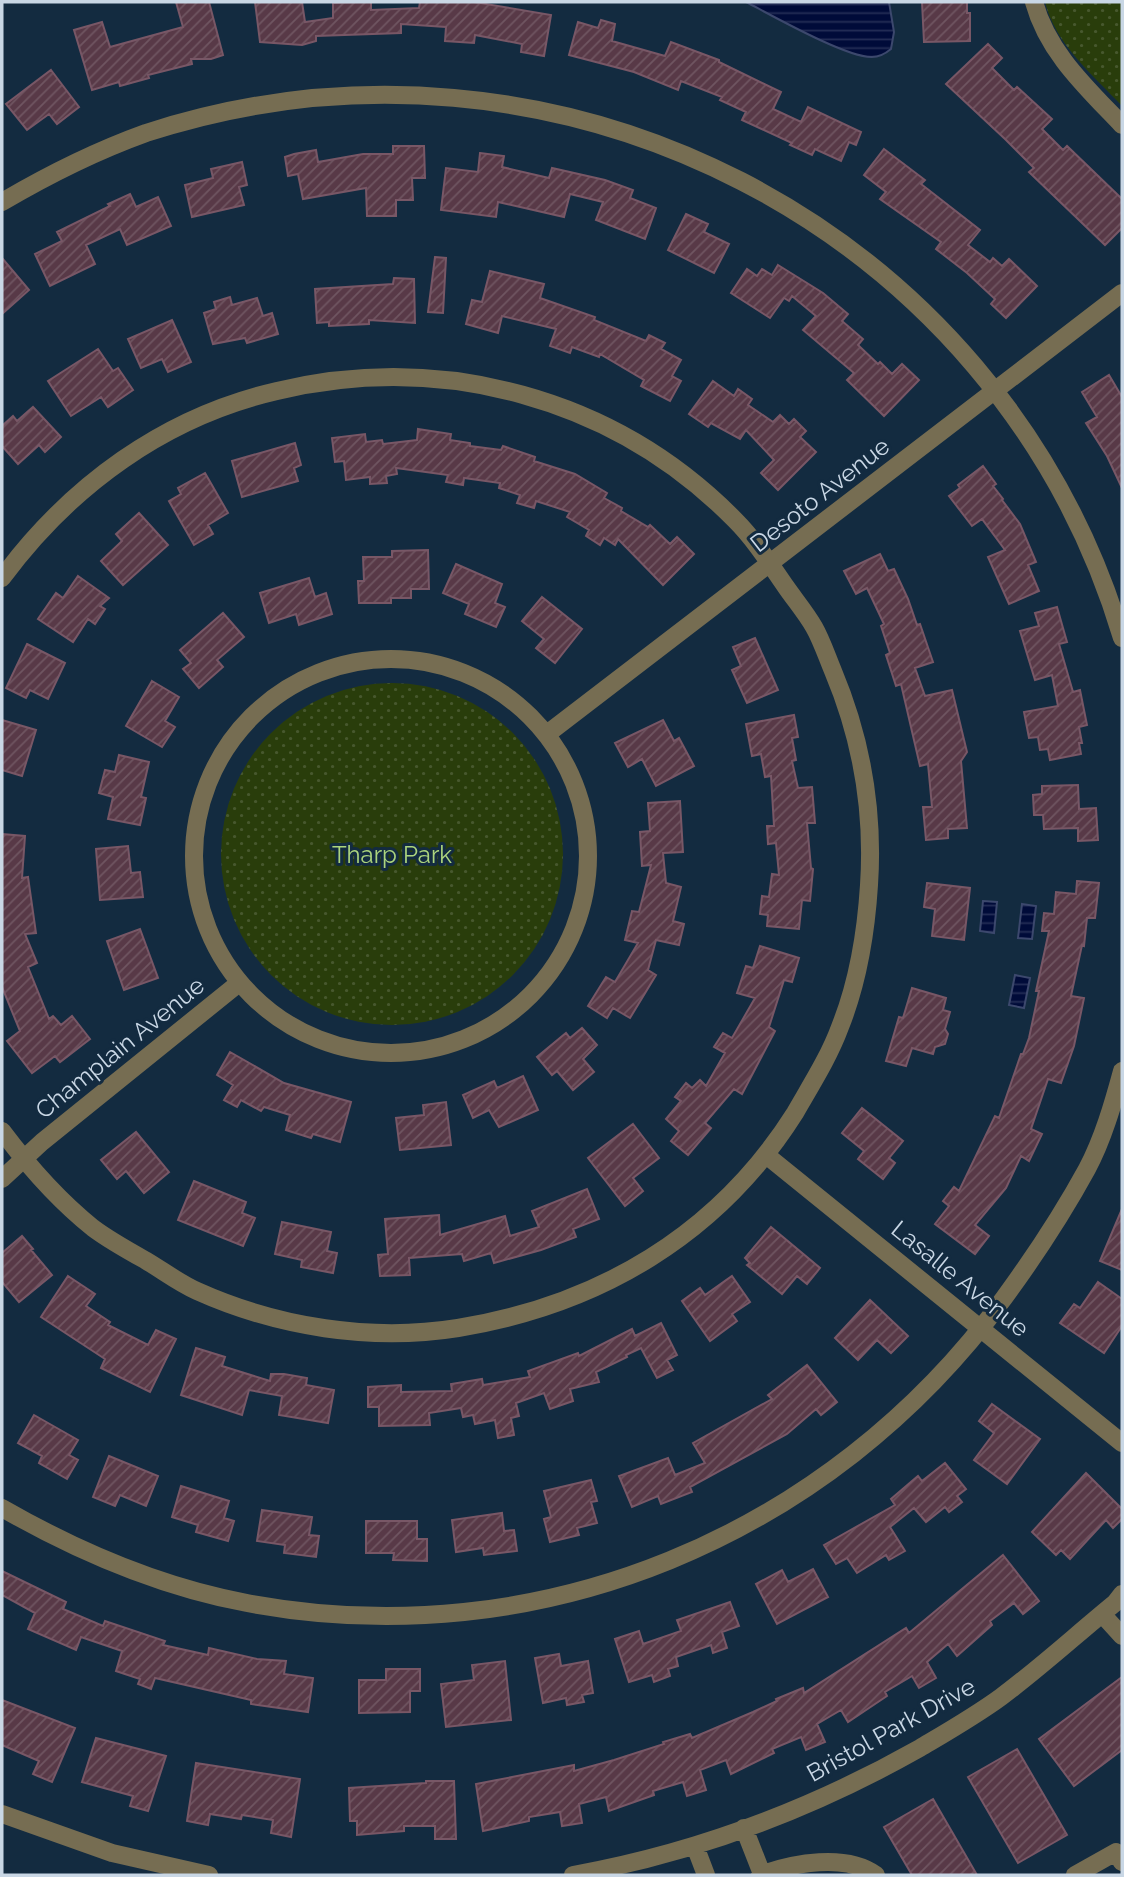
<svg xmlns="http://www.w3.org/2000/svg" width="1124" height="1877" font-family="Raleway,sans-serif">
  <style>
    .park { fill: url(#park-dots) }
    .water { fill: url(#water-rules); stroke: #3c486d; stroke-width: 2 }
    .building { fill: url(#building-hatch); stroke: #785766; stroke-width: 2 }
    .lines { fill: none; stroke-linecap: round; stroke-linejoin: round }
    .minor { stroke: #766d52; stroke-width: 18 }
    .labels { text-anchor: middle; stroke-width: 6; stroke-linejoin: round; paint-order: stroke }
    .street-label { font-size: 24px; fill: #c9d7e5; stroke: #132b40 }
    .park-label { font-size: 24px; fill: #acd47d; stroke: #132b40 }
  </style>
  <defs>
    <pattern id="park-dots" width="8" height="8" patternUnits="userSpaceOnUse" patternTransform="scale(1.75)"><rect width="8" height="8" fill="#293d0b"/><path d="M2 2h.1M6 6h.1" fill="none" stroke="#47582e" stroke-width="1.8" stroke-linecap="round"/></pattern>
    <pattern id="water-rules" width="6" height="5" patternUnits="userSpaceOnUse" patternTransform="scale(1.75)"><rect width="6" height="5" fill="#000b39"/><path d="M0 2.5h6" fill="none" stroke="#242e56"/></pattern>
    <pattern id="building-hatch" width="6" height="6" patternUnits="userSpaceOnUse" patternTransform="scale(1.75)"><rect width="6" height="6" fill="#583947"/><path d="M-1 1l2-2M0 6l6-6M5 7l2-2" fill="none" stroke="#6f5561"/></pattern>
  </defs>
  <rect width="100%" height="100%" fill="#132b40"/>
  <path class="park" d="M1045 2H1122V106C1094 76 1055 44 1045 2Z
    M221 854a171 171 0 1 1 342 0a171 171 0 1 1-342 0Z"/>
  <path class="water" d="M746 2H889L894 32 891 49C885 54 880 57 872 57 847 58 771 15 746 2Z
    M983 901 997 902 994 933 980 931Z
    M1022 904 1036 906 1032 939 1018 938Z
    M1015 975 1030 978 1024 1008 1009 1005Z"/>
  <path class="building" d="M176 2H209L223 55 211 59H191L192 64 148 75 149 78 120 86 119 82 92 90 74 30 102 22 110 47 183 27Z
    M255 2H302L305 22 333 18V3L360 2H371V10L419 8 420 2H474L551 15 544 56 521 52 522 44 475 35 474 43 445 41 446 27 401 24V33L316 36V41L302 45 260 42Z
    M922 2H967V13H970V41L924 42Z
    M601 20 615 24 612 41 665 56 671 42 719 60V62L781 92 773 109 801 122 808 107 861 132 856 145 849 142 841 161 815 149 812 155 790 145 792 143 742 120 746 112 720 100 722 97 681 81 678 90 634 72 569 55 578 22 598 28Z
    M988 44 1002 58 992 68 1014 90 1017 87 1052 119 1042 129 1063 150 1067 146 1122 199V228L1105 245 1029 172 1034 168 1005 139 946 84Z
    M51 70 79 107 57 124 49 114 27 130 6 104Z
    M393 146H424L425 178H412L413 200H396V216H367L366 188 303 199 298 174 288 176 285 157 294 154 316 150 318 162 363 154H393Z
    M884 149 925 180 921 184 980 230 968 245 990 262 993 258 1002 266 1009 259 1037 286 1006 318 991 304 995 299 967 273 936 249 941 242 880 199 886 192 864 175Z
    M480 153 504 156 502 167 549 178 552 168 605 180 633 190 630 198 656 208 645 239 596 220 603 202 570 194 564 217 498 202 496 217 441 210 446 168 478 172Z
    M242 162 247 185 239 187 244 205 192 217 185 185 213 178 211 169Z
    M130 194 136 207 158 197 171 226 127 245 120 229 86 245 95 264 50 286 35 254 62 241 57 232 110 206 108 204Z
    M686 214 708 224 704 232 729 244 714 273 668 250Z
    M435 257 446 258 443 313 428 312Z
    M2 258 29 290 2 314Z
    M778 265 823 293 848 314 842 321 863 339 858 345 878 364 880 362 892 374 902 364 919 380 884 416 847 380 854 373 803 330 816 316 792 296 789 301 784 298 770 318 731 293 747 269 757 276 762 269 772 275Z
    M490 271 544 284 540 298 595 317 594 320 646 341 649 335 665 343 661 349 681 360 672 376 681 381 670 401 641 386 644 380 600 354 599 357 572 347 570 353 550 346 556 329 502 316 498 333 466 324 472 300 482 302Z
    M394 278 414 279 415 323 369 320V324L329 326V322L317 323 315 289 393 284Z
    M230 297 232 305 257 298 263 316 272 313 278 334 247 343 245 338 213 344 204 313 216 309 214 302Z
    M172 320 191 362 168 372 162 359 141 368 128 339Z
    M98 349 113 371 118 368 133 390 108 407 101 397 71 416 48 381Z
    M1109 375 1122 397V488L1107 456 1086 423 1097 417 1082 392Z
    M713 381 734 396 738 389 752 399 748 405 773 422 780 415 789 424 794 419 806 431 800 437 816 452 778 490 761 473 774 460 746 430 740 439 711 423 708 427 689 414Z
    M33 407 61 437 45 452 39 445 18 464 2 446V426L13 416 17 421Z
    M418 429 451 434 450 440 470 443V446L501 450 503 446 535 457 534 461 575 474 607 493 604 498 622 508 621 511 648 527 650 525 670 544 677 537 694 554 663 585 618 539 615 545 604 538 600 545 586 536 589 530 567 517 570 512 536 501 534 508 517 503 520 495 499 488 500 483 464 478 463 485 446 482 448 475 396 468 397 474 386 476 387 483 370 484V477L346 480 344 461 335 462 332 438 365 434 366 442 382 440 383 444 417 440Z
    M295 443 301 465 294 468 298 481 242 497 232 461Z
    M983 466 996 484 993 486 1003 499 1002 500 1020 524 1036 562 1028 565 1039 591 1009 604 988 557 1005 550 982 519 972 526 949 496 960 488 958 485Z
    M205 473 228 513 208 525 213 534 194 545 169 501 181 494 178 488Z
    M139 513 168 545 123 585 101 561 122 541 116 534Z
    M428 550 429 589H411V598H391V603H359L358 581H364L363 557H392V551Z
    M880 554 888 571 894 569 908 599 917 625 920 624 933 662 915 668 925 696 952 690 967 752 961 761 967 828 948 829V838L926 840 923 807H932L928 764 920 766 901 684 896 686 886 655 890 653 881 626 884 624 867 588 856 594 844 571Z
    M456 564 502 584 495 603 505 607 496 627 465 614 469 604 443 593Z
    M78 576 109 598 100 606 105 609 95 624 88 619 73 642 38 619 56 593 63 598Z
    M309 578 315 597 326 593 332 614 299 625 296 614 269 623 260 593Z
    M542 597 582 629 555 663 536 648 544 639 522 621Z
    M1057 607 1067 642 1059 644 1073 692 1080 690 1087 725 1079 727 1082 743H1079L1081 754 1050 760 1048 749 1040 750 1038 737 1029 738 1024 712 1058 706 1052 675 1035 680 1020 631 1039 626 1035 613Z
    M223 613 244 637 217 660 223 667 199 688 183 669 191 663 180 650Z
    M755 638 778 690 747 703 732 670 741 666 733 647Z
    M27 644 65 663 48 699 30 690 26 698 6 688Z
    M152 681 179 697 165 721 175 727 162 747 126 726Z
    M794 715 798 737 792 738 796 760 792 761 798 788 812 787 815 823H807L811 868 813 869 810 901 802 900 799 929 767 926 768 915 760 914 762 896 769 897 772 874 779 875 776 843 768 844 767 826H774L771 776 765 777 761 754 752 756 746 724Z
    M2 720 36 730 22 776 2 770Z
    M663 720 674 741 679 738 694 766 656 786 642 759 628 767 615 743Z
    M119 755 149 762 141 797 146 798 140 825 108 819 113 797 99 793 105 770 115 772Z
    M1078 785 1079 809 1096 808 1098 840 1078 841V828L1044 829 1043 815H1034L1033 795 1042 794V786Z
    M680 801 683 852 663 853 666 883 681 887 673 921 684 924 679 945 656 940 648 970 656 975 630 1018 613 1008 607 1018 588 1006 606 977 615 982 638 943 625 940 632 911 639 912 651 865 642 866 640 832 650 831 648 803Z
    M2 834 25 836 22 878 28 877 36 933 25 934 37 963 28 967 49 1019 53 1016 61 1025 72 1016 90 1039 60 1062 55 1056 32 1073 7 1041 20 1031 2 987Z
    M128 846 131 873 140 872 143 897 100 900 96 849Z
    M1077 881 1099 883 1095 918H1087L1084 946 1082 945 1071 996 1084 998 1074 1046 1061 1083 1048 1079 1031 1129 1042 1134 1029 1161 1021 1156 1006 1188 975 1225 989 1236 975 1254 935 1224 949 1206 943 1201 954 1187 959 1191 995 1116 999 1118 1021 1054H1023L1029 1038 1039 991H1036L1049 931H1042L1044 913 1054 914 1056 892 1076 894Z
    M927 883 970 888 964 940 932 936 935 909 924 907Z
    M140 929 158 978 124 990 107 941Z
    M760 946 799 958 792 982 784 980 769 1027 775 1031 742 1094 734 1089 705 1123 711 1128 688 1155 671 1141 679 1131 666 1119 681 1101 675 1097 686 1083 692 1088 700 1080 706 1086 725 1053 714 1047 723 1033 732 1038 755 998 737 993 746 966 753 968Z
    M912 988 946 998 943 1010 950 1012 945 1029 948 1034 945 1044 935 1047 933 1054 912 1048 906 1066 886 1061 899 1017 903 1018Z
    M582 1028 597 1045 583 1059 594 1072 573 1090 557 1071 552 1075 537 1057 566 1033 570 1038Z
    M230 1052 284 1083 351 1102 340 1142 313 1134 311 1138 286 1130 290 1115 264 1107 261 1111 241 1100 237 1107 224 1100 233 1085 217 1075Z
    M523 1076 538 1110 499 1127 489 1110 473 1118 463 1095 494 1081 497 1088Z
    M446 1102 451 1145 400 1150 396 1118 424 1115 423 1105Z
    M862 1108 903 1141 889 1158 895 1163 883 1179 858 1159 864 1151 842 1133Z
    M633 1124 659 1158 633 1178 643 1191 625 1206 588 1158Z
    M136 1132 169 1172 144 1193 126 1171 117 1179 101 1160Z
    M194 1181 246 1202 242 1213 255 1218 243 1246 178 1220Z
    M587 1189 599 1219 573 1229 576 1237 541 1250 494 1263 491 1253 464 1261 462 1254 409 1258 410 1275 380 1276 378 1255 388 1254 385 1219 439 1215 440 1235 505 1216 510 1236 539 1227 532 1211Z
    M1122 1209V1270L1100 1261Z
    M282 1222 331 1232 327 1251 337 1253 333 1273 301 1267 302 1260 275 1254Z
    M771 1227 820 1268 807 1284 797 1276 782 1294 747 1265 750 1263 745 1258Z
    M22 1236 33 1249 31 1250 52 1275 19 1302 2 1282V1253Z
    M68 1276 95 1294 86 1306 110 1322 108 1325 148 1345 156 1330 176 1339 150 1392 101 1368 105 1359 41 1317Z
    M732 1276 750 1302 732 1314 737 1321 710 1341 682 1301 700 1288 705 1295Z
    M1098 1282 1122 1299V1326L1104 1353 1060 1323 1074 1304 1080 1308Z
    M870 1300 908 1336 891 1353 877 1340 858 1360 835 1338Z
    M661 1323 677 1355 667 1360 673 1370 657 1378 641 1348 626 1355 627 1357 596 1372 599 1382 570 1389 573 1401 550 1409 544 1393 516 1403 519 1416 511 1418 514 1435 498 1438 495 1420 475 1424 473 1415 463 1417 461 1408 429 1413 430 1425 379 1426V1407H368V1387L401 1385V1392L452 1391 451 1384 482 1379 483 1385 530 1377 528 1371 578 1353 579 1356 632 1329 635 1336Z
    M196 1348 225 1357 222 1366 270 1381 271 1374H284L307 1378 306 1385 334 1390 328 1423 279 1415 282 1396 249 1390 242 1415 181 1395Z
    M807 1365 837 1402 821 1415 816 1409 787 1434 690 1487 692 1492 661 1504 658 1496 632 1507 619 1476 668 1458 675 1475 705 1463 693 1443 772 1399 768 1395Z
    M992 1404 1040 1439 1007 1484 974 1460 994 1433 979 1421Z
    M34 1415 78 1440 69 1455 78 1460 67 1479 39 1463 42 1456 18 1443Z
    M109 1456 158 1476 146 1506 120 1495 115 1506 93 1497Z
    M945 1463 966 1489 957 1496 962 1502 949 1512 945 1507 926 1522 914 1508 890 1527 905 1551 889 1560 886 1555 857 1573 847 1558 836 1564 824 1545 895 1505 891 1499 918 1476 922 1481Z
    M1086 1473 1122 1509V1519L1113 1528 1106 1520 1070 1559 1061 1550 1056 1555 1032 1532Z
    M591 1480 597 1501 591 1502 597 1523 577 1528 579 1535 550 1542 544 1519 551 1517 544 1491Z
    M181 1486 229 1501 224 1518 234 1521 228 1541 196 1532 198 1525 172 1517Z
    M262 1510 312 1517 309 1535 319 1536 316 1557 284 1553 285 1545 257 1541Z
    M502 1513 504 1531 514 1530 517 1551 484 1555 483 1548 456 1552 452 1520Z
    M366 1521H417V1539H427V1561L393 1560 394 1553H366Z
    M1003 1555 1039 1601 1023 1614 1014 1603 990 1621 992 1625 957 1656 948 1644 927 1662 936 1678 919 1688 912 1676 885 1692 887 1696 848 1722 841 1710 817 1724 825 1742 806 1750 801 1737 772 1749 774 1753 731 1774 726 1760 700 1770 706 1790 687 1796 683 1782 653 1791 654 1795 609 1811 606 1797 579 1804 582 1823 562 1826 560 1812 529 1817V1821L483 1831 476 1784 574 1765V1771L614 1760 664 1744 663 1742 690 1734 692 1738 753 1712 777 1701 776 1699 803 1688 804 1693 906 1628 909 1633Z
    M813 1569 828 1597 777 1624 756 1584 782 1570 788 1582Z
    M2 1571 66 1602 63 1609 103 1626 105 1621 165 1641 163 1645 208 1655 209 1648 257 1659 286 1661 284 1674 313 1678 308 1712 251 1704V1700L155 1678 151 1689 138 1684 140 1679 116 1671 122 1651 81 1637 76 1650 28 1629 35 1613 2 1595Z
    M730 1602 739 1626 722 1632 727 1648 713 1653 711 1645 676 1657 678 1666 668 1669 670 1676 654 1682 652 1675 629 1682 615 1639 639 1631 643 1644 681 1631 677 1620Z
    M559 1654 561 1666 588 1661 593 1693 582 1695 584 1702 567 1705 566 1698 543 1703 535 1658Z
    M505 1661 511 1720 446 1727 441 1684 474 1680 472 1665Z
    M386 1669H420V1691H410V1712L359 1713V1680H386Z
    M1122 1677V1750L1074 1786 1039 1739Z
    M2 1700 75 1728 52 1782 33 1774 39 1761 2 1745Z
    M96 1738 166 1756 148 1811 130 1806 133 1796 82 1782Z
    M1017 1749 1067 1835 1018 1863 968 1777Z
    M196 1763 300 1779 291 1837 271 1833 273 1820 242 1815 241 1819 210 1814 208 1825 187 1821Z
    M426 1781H454L456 1839H435V1826H404V1831L357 1835V1821H350L349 1788 426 1783Z
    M933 1799 977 1875H912L884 1827Z"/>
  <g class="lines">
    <path class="minor" d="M1034 2C1048 53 1087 88 1122 125
      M2 202C48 175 96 151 146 133 555 0 999 226 1122 638
      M2 578C70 486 164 417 277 391 442 352 614 397 735 520 755 540 770 564 786 587 795 600 806 613 814 627 822 641 827 657 833 671 862 740 874 810 869 885 866 933 858 982 840 1027 829 1057 811 1085 795 1113 718 1235 599 1305 458 1328 371 1342 277 1327 197 1291 179 1283 162 1270 145 1260 127 1250 109 1240 93 1228 58 1200 29 1167 2 1131
      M194 856a197 197 0 1 1 394 0a197 197 0 1 1-394 0Z
      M547 734 1122 293
      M766 1155 1122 1443
      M2 1179 42 1142 239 983
      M2 1508C77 1551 161 1587 247 1603 539 1658 830 1536 1004 1298 1034 1257 1063 1213 1087 1169 1103 1139 1113 1104 1122 1071
      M1102 1614 1122 1636
      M2 1814 112 1853 209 1875
      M744 1828 762 1874
      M695 1846 706 1875
      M573 1875C695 1853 812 1809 920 1748 947 1732 975 1716 1001 1697 1040 1668 1077 1634 1115 1603L1122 1594
      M760 1875C793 1863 846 1853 876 1875
      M1075 1875 1116 1852 1122 1862"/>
  </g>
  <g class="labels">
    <g class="street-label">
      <text transform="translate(820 495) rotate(-38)" y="8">Desoto Avenue</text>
      <text transform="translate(120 1048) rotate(-39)" y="8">Champlain Avenue</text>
      <text transform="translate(960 1279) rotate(39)" y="8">Lasalle Avenue</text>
      <text transform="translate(891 1730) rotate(-29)" y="8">Bristol Park Drive</text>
    </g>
    <g class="park-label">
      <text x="392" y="863">Tharp Park</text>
    </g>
  </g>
  <rect width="1124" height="1877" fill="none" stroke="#c9d7e5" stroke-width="7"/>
</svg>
